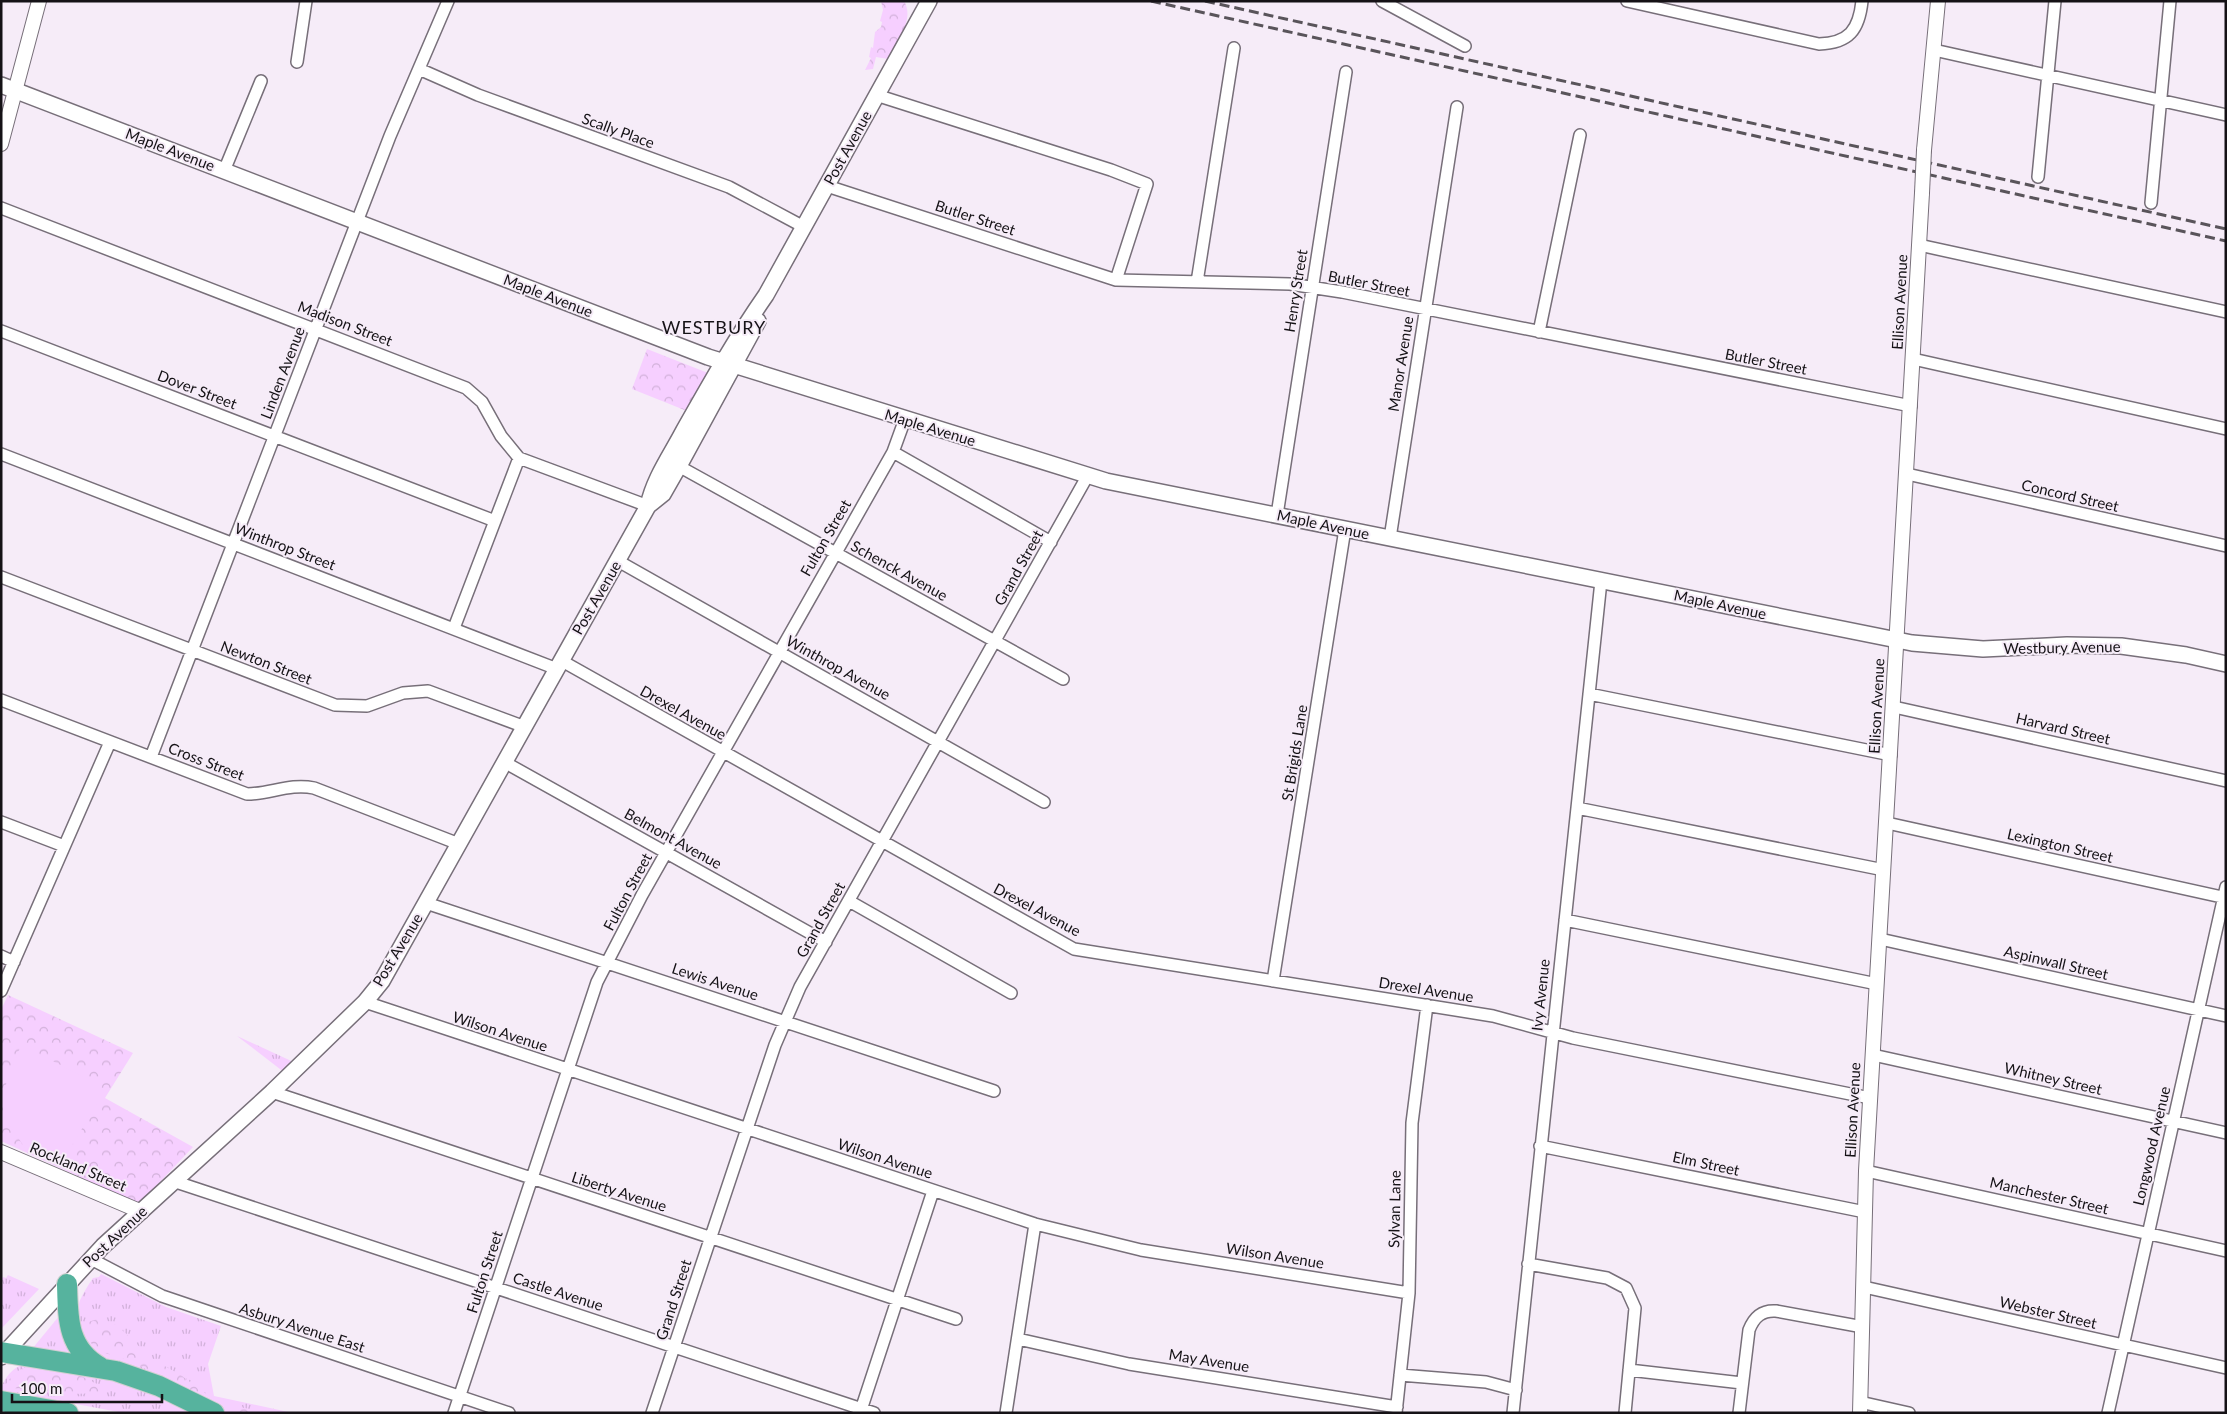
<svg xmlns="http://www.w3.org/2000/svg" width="2227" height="1414" font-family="Lato,sans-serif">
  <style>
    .grass { fill: url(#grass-tufts) }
    .forest { fill: url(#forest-crowns) }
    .pitch { fill: #f6cfff }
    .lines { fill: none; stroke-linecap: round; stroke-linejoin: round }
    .minor-casing { stroke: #776f79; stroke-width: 14 }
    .tertiary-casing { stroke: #776f79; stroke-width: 16 }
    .secondary-casing { stroke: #776f79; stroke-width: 18 }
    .motorway-casing { stroke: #d0d0d0; stroke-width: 22 }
    .minor { stroke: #fff; stroke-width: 11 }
    .tertiary { stroke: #fff; stroke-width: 14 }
    .secondary { stroke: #fff; stroke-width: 15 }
    .motorway { stroke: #56b39e; stroke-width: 20 }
    .rail { stroke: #59545a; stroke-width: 3; stroke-dasharray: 10 5; stroke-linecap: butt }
    .tertiary-bridge-casing { stroke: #776f79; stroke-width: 16; stroke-linecap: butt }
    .tertiary-bridge { stroke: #fff; stroke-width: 14 }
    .labels { text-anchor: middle; stroke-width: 4; stroke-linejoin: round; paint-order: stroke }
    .street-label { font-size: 15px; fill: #151216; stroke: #f6ecf8 }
    .quarter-label { font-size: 18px; letter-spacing: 1px; fill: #151216; stroke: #f6ecf8 }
  </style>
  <defs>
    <pattern id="grass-tufts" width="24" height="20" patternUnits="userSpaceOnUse" patternTransform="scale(1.25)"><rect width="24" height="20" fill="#f6cfff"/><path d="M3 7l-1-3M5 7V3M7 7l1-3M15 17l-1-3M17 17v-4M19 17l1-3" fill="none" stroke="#d2b1da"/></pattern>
    <pattern id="forest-crowns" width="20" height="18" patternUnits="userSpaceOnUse" patternTransform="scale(1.25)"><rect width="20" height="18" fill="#f6cfff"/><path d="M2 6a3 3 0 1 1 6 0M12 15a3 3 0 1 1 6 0" fill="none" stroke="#d2b1da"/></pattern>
  </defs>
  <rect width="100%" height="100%" fill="#f6ecf8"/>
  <path class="grass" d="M237 1036 300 1065 289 1076Z
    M101 1274 166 1307 221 1326 208 1364 214 1396 293 1413H224L111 1367 81 1347C75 1312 73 1308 93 1278L99 1277Z
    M8 1275 39 1289 1 1329V1280L3 1277 6 1278Z
    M60 1315 76 1355 32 1349Z
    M24 1364 127 1381 199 1413H124L1 1390C3 1379 13 1367 24 1364Z"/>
  <path class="forest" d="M881 1H904C915 19 897 42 888 59L876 57 873 69 865 70 871 58 869 57 871 47 873 48 875 32 881 27 882 22 880 21 883 10Z
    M647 349 708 373 687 411 632 389Z
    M8 995 133 1053 105 1098 193 1147 139 1204 1 1141V1010Z
    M101 1318 118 1326 151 1358 182 1376 217 1402 267 1413H231L130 1361 99 1351 86 1338 88 1322Z
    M34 1366 77 1374 103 1387 104 1393 70 1394 4 1387C13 1374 17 1368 34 1366Z"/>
  <path class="pitch" d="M21 1045 100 1085 102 1095 61 1164 25 1148 3 1115V1092Z"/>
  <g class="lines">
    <g class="minor-casing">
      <path id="minor" d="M1382 1 1465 46
        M1627 1 1819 44C1849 43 1859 30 1862 1
        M1934 50 2226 115
        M297 62 306 1
        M419 69 478 95 729 187 804 227
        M876 95 1111 170 1147 184 1116 280
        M224 171 261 81
        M2038 177 2055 1
        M827 186 1116 280 1290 284 1342 292 1911 406
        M2151 203 2170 1
        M1 208 466 388 482 402 501 436 519 458 648 506
        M1919 245 2226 312
        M1197 282 1234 48
        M1 331 495 521
        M1539 332 1580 135
        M1913 359 2226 429
        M893 452 1051 542
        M1 454 557 669
        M673 463 1063 679
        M1907 474 2226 546
        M1277 515 1346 72
        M1390 538 1457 107
        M618 561 1044 802
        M1 577 335 705 367 706 403 693 428 691 525 727
        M454 628 519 458
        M562 661 1074 949 1493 1016 1573 1038 1870 1098
        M1589 694 1891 755
        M1 700 247 794C270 794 290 783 314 788L459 844
        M1894 707 2226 781
        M151 757 390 136 448 1
        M506 763 826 942
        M1577 808 1884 870
        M1 822 64 846
        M1887 823 2226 898
        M849 901 1011 993
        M426 903 994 1091
        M1565 920 1877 984
        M1880 939 2226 1016
        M1 956 14 962
        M1273 981 1345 529
        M1 991 110 742
        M365 1002 1035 1224 1141 1250 1409 1293
        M1873 1055 2226 1133
        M272 1092 956 1319
        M1540 1146 1865 1212
        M1866 1171 2226 1251
        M176 1182 874 1413
        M91 1259 162 1296 509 1413
        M1528 1264 1607 1278 1626 1288 1635 1308 1625 1413
        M1864 1287 2226 1368
        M1018 1339 1129 1364 1397 1407
        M1629 1370 1742 1383
        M1400 1375 1486 1382 1516 1390
        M1860 1402 1909 1413
        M454 1413 597 982 642 895 893 452 905 419
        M652 1413 775 1045 800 987 1088 475
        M860 1413 933 1191
        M1006 1413 1035 1224
        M1396 1413 1409 1293 1412 1123 1427 1005
        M1513 1413 1601 581
        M1739 1413 1749 1330C1754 1317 1762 1310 1776 1311L1863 1327
        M2108 1413 2226 887"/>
    </g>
    <g class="tertiary-casing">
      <path id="tertiary" d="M1 144 39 1
        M1924 150 1938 1
        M1 1152 142 1212
        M1860 1413 1866 1171 1922 193"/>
    </g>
    <g class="secondary-casing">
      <path id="secondary" d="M1 85 708 357 1106 481 1912 643 1983 649 2067 645 2121 646 2186 655 2226 664
        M648 506 663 494 679 466 758 321
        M1 1357 103 1246 272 1092 365 1002 382 981 648 506C654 478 671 455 684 430 710 384 736 338 766 295L929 1"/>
    </g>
    <g class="motorway-casing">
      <path id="motorway" d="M67 1284C68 1318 67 1348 100 1367
        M1 1352 116 1371 159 1386 214 1413
        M1 1401 68 1413"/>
    </g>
    <use href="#minor" class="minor"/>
    <use href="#tertiary" class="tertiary"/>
    <use href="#secondary" class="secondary"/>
    <use href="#motorway" class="motorway"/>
    <path class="rail" d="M1151 1 2226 241
      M1205 1 2226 229"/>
    <g class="tertiary-bridge-casing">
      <path id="tertiary-bridge" d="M1922 193 1924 150"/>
    </g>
    <use href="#tertiary-bridge" class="tertiary-bridge"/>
  </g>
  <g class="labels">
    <g class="street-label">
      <text transform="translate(618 131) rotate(20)" y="5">Scally Place</text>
      <text transform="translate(848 148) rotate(-61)" y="5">Post Avenue</text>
      <text transform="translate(170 150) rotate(21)" y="5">Maple Avenue</text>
      <text transform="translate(975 218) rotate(18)" y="5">Butler Street</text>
      <text transform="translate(1369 284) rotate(11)" y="5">Butler Street</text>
      <text transform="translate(1296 291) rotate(-81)" y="5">Henry Street</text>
      <text transform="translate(548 296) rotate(21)" y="5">Maple Avenue</text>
      <text transform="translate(1900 302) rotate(-87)" y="5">Ellison Avenue</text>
      <text transform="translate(345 324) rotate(21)" y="5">Madison Street</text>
      <text transform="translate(1766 362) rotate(11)" y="5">Butler Street</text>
      <text transform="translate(1401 364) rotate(-81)" y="5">Manor Avenue</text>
      <text transform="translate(283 373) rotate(-69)" y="5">Linden Avenue</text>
      <text transform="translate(197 390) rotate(21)" y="5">Dover Street</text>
      <text transform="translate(930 428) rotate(17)" y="5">Maple Avenue</text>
      <text transform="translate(2070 496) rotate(13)" y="5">Concord Street</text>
      <text transform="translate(1323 525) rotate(12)" y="5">Maple Avenue</text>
      <text transform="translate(826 538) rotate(-60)" y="5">Fulton Street</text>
      <text transform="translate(285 547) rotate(21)" y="5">Winthrop Street</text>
      <text transform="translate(1019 568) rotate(-61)" y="5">Grand Street</text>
      <text transform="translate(899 571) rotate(29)" y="5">Schenck Avenue</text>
      <text transform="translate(597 598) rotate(-60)" y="5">Post Avenue</text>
      <text transform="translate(1720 605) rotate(12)" y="5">Maple Avenue</text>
      <text transform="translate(2062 648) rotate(-1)" y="5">Westbury Avenue</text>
      <text transform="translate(266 663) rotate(21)" y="5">Newton Street</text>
      <text transform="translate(838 668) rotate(29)" y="5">Winthrop Avenue</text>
      <text transform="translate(1877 706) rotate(-87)" y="5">Ellison Avenue</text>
      <text transform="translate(683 713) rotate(29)" y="5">Drexel Avenue</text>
      <text transform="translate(2063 729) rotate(13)" y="5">Harvard Street</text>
      <text transform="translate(1295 753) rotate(-81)" y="5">St Brigids Lane</text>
      <text transform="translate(206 762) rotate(21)" y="5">Cross Street</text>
      <text transform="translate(673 839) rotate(29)" y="5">Belmont Avenue</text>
      <text transform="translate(2060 846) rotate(13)" y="5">Lexington Street</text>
      <text transform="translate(628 892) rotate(-62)" y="5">Fulton Street</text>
      <text transform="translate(1037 910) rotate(28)" y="5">Drexel Avenue</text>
      <text transform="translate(821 920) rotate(-61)" y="5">Grand Street</text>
      <text transform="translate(398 950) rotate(-59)" y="5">Post Avenue</text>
      <text transform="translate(2056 963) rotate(13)" y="5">Aspinwall Street</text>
      <text transform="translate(715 982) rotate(18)" y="5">Lewis Avenue</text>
      <text transform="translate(1426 990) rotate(9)" y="5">Drexel Avenue</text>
      <text transform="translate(1541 995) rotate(-84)" y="5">Ivy Avenue</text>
      <text transform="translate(500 1032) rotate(18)" y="5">Wilson Avenue</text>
      <text transform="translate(2053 1079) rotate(13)" y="5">Whitney Street</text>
      <text transform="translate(1853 1110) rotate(-87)" y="5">Ellison Avenue</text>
      <text transform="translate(2152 1146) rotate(-77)" y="5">Longwood Avenue</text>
      <text transform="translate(885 1159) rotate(18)" y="5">Wilson Avenue</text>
      <text transform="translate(1706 1164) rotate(12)" y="5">Elm Street</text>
      <text transform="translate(78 1167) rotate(23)" y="5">Rockland Street</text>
      <text transform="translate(619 1192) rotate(18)" y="5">Liberty Avenue</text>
      <text transform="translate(2049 1196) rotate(13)" y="5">Manchester Street</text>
      <text transform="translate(1395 1209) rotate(-89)" y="5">Sylvan Lane</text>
      <text transform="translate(115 1237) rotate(-43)" y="5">Post Avenue</text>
      <text transform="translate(1275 1256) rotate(9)" y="5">Wilson Avenue</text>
      <text transform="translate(485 1272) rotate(-72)" y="5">Fulton Street</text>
      <text transform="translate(558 1292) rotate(18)" y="5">Castle Avenue</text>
      <text transform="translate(674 1300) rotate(-72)" y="5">Grand Street</text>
      <text transform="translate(2048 1313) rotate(13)" y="5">Webster Street</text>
      <text transform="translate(302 1328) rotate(18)" y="5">Asbury Avenue East</text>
      <text transform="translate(1209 1361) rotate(9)" y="5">May Avenue</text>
    </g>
    <g class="quarter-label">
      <text x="714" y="334">WESTBURY</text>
    </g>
  </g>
  <rect width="2227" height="1414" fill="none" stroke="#151216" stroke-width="5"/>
  <path d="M12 1394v8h150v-8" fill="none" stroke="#151216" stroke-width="2.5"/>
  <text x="20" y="1394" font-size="15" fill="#151216" stroke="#f6ecf8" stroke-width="4" paint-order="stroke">100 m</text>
</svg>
